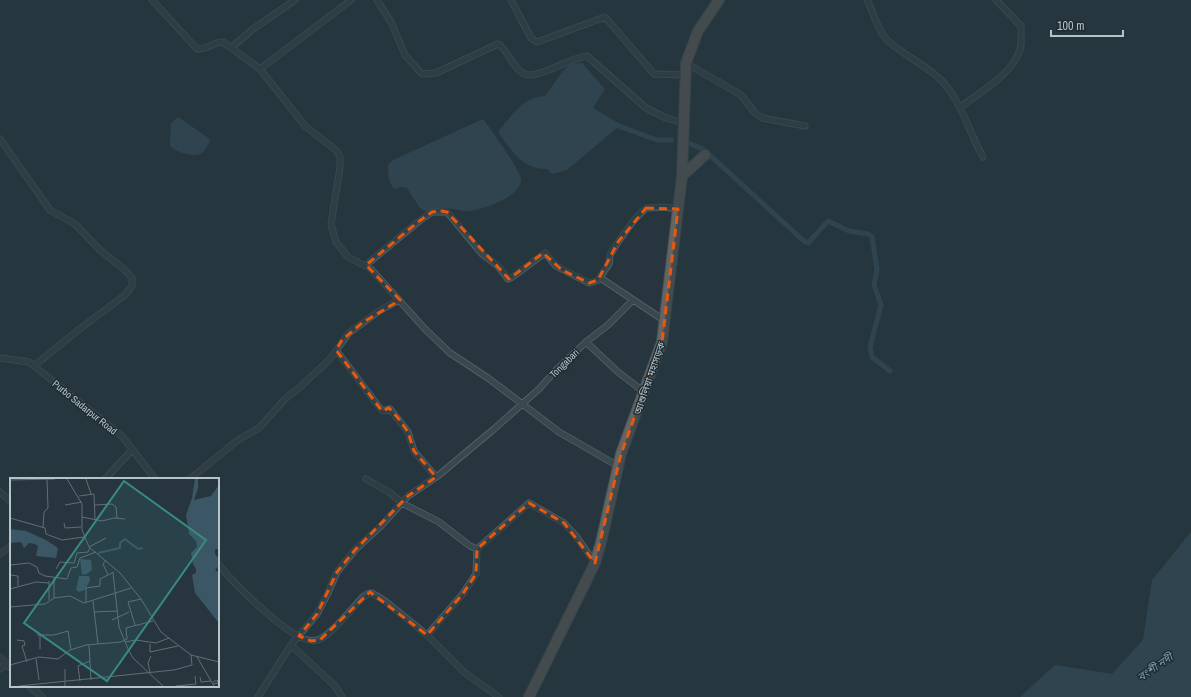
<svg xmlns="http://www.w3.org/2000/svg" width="1191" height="697" font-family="'Archivo Narrow','Noto Sans Bengali',sans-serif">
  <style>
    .water { fill: #3b5664 }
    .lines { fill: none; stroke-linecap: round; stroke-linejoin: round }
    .canal { stroke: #3b5664; stroke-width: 5 }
    .minor-casing { stroke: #58656c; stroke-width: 7 }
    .tertiary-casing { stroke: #58656c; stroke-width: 8 }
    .trunk-casing { stroke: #455259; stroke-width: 12 }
    .minor { stroke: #3b474e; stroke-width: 5.5 }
    .tertiary { stroke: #3b474e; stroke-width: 7 }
    .trunk { stroke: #666463; stroke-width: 10 }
    .marked { fill: none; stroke: #e8590c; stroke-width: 3; stroke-dasharray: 8 5; stroke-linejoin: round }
    .labels { text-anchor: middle; stroke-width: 3; stroke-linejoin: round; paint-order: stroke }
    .street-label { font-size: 10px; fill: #b7c2c9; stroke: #1f2d33 }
    .water-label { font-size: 11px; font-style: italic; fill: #799aaa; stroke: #1f2d33 }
    .inset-river { fill: none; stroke: #3b5664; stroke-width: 2 }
    .inset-road { fill: none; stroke: #616e76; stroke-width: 1 }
    .view { fill: #398985; fill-opacity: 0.15; stroke: #398985; stroke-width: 2 }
    .inset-edge { fill: none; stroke: #b7c2c9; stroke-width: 2 }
  </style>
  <rect width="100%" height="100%" fill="#27363e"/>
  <path class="water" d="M582 63 605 89 593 108 620 124 617 128 567 170 552 174 547 169C523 170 511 150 498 132 512 116 522 97 545 96L563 71 570 64Z
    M178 117 207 137 210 141C208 144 206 150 203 152 196 159 176 152 170 146L171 123Z
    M483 119C489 126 521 172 521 179 521 197 484 209 469 211 460 212 451 207 442 208 437 209 431 211 427 212L420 208 407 188 401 187 395 189C388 184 388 173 388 165L393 160Z
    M1191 532V697H1020L1055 665 1112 674 1143 640 1152 580Z"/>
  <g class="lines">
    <path class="canal" d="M619 126 657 140H671
      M686 142 703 149 805 242 808 243 828 221 849 231 868 234 872 237 877 269 874 285 881 305 870 347 872 357 890 371"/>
    <g class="minor-casing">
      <path id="minor" d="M152 0 197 49C207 50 213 42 223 42L260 69 305 126 337 151 340 157V168L331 224 336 242 348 257 371 269 425 329 450 353 488 378 559 432 618 466
        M377 0 391 22 405 55 422 74 436 73 498 44C504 46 512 64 519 70 522 73 526 75 530 75 545 75 567 59 587 56L646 108 666 118 684 123
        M511 0 531 38 537 42 605 17 654 74 686 75
        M867 0C874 13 877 30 888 41 907 58 933 68 948 88 964 109 970 135 983 157
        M231 48 253 29 295 0
        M686 63 741 95 755 113 762 118 805 126
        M260 69 351 0
        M961 107C980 92 1017 72 1021 45 1021 39 1021 32 1021 26L996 0
        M0 139 50 210 75 224 100 250 126 271 132 278V286L125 295 77 331 34 366
        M366 265 418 222 432 212H447L482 254 498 266 508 279 511 278 545 253 556 266 589 283 602 279 665 321
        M598 280 609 264 610 255 618 242 634 220 646 208 664 207 678 209
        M586 342 618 372 644 392
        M336 350 382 411 390 409 408 432 414 451 436 477
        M0 358 29 362 122 436 155 479
        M105 479 132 450
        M190 479 238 440 259 428 285 399 300 387 329 360 349 333 379 311 399 300
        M366 479 389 492 402 503 439 522 470 546 477 549
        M0 492 11 502
        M0 554 11 546
        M218 564C232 581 296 648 317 640 329 637 345 616 353 608 358 603 364 593 372 593L385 601 427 635 465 673 499 697
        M427 635 462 595 476 574 477 549 529 503 564 523 576 536 595 563
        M291 645 335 686 342 697
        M0 669 6 664
        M258 697 291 645 317 614 328 593 337 572 355 550 381 526 408 496 439 475 494 429 539 389 556 370 586 342 608 325 633 300"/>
    </g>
    <g class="tertiary-casing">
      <path id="tertiary" d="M0 658 11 668
        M30 686 42 697"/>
    </g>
    <g class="trunk-casing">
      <path id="trunk" d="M682 176 705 155
        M529 697 595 563 601 543 621 454 662 342 682 176 686 63 698 31 719 0"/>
    </g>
    <use href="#minor" class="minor"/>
    <use href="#tertiary" class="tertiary"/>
    <use href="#trunk" class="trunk"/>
  </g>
  <path d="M0 0H1191V697H0ZM646 208 678 209 662 342 621 454 595 563 564 523 529 503 477 549 476 574 462 595 427 635 370 592 320 640 311 641 299 636 317 614 337 572 355 550 408 496 436 477 414 451 408 432 398 418 389 408 382 411 336 350 342 340 362 323 400 300 366 265 418 222 432 212 441 211 447 212 509 279 543 253 562 270 589 283 598 280 618 242Z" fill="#27363e" fill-opacity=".55" fill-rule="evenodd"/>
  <path class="marked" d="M646 208 678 209 662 342 621 454 595 563 564 523 529 503 477 549 476 574 462 595 427 635 370 592 320 640 311 641 299 636 317 614 337 572 355 550 408 496 436 477 414 451 408 432 398 418 389 408 382 411 336 350 342 340 362 323 400 300 366 265 418 222 432 212 441 211 447 212 509 279 543 253 562 270 589 283 598 280 618 242Z"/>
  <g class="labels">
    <g class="street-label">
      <text transform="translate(564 363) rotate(-44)" y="4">Tongabari</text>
      <text transform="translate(649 378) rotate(-71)" y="4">আশুলিয়া মহাসড়ক</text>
      <text transform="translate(85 407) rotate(39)" y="4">Purbo Sadarpur Road</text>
    </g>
    <g class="water-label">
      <text transform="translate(1155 667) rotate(-34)" y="4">বংশী নদী</text>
    </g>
  </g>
  <g transform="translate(10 478)">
    <rect width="209" height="209" fill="#27363e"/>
    <path d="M185 1H188V10L184 22 201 18 209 7V71H205V76L209 81V88L205 92 209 95V145L185 115 182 97 186 95V91L183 86 181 75 187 69 186 63 179 56 176 37 182 20ZM0 51 16 53 36 62 48 70 46 80 26 78 28 68 25 66 19 65 14 70 11 64 0 65ZM70 81 81 82 82 92 77 96 72 97ZM69 98H79L80 102 75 112 69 114 66 112Z" fill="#3b5664"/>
    <path class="inset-river" d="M88 75 110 70V65L115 61 128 71 133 70"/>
    <path class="inset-road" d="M57 1 72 26V52L79 69 110 95 131 121 151 154 181 177 209 184M76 1 81 16M0 2 45 1M69 18 84 16 85 42M55 27 72 24M85 27 102 26 106 29 107 40M72 39 92 43 104 40 115 41M0 40 35 50 36 56 52 62 74 59M54 45 55 50 71 49M33 49 34 34 38 30 37 1M79 69 96 60M96 82 93 86 98 97M0 87 19 85 27 89 29 95 35 98 57 101 61 90 67 89 70 80 86 74M46 91 50 84 64 85 67 75 78 74 80 70M103 95 109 149 118 171 123 180 153 208M0 97 8 98V108M44 100V120M39 103V122M0 111 26 104 39 105M83 123 88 166M76 124V110L90 108V101L104 94M0 129 35 126 44 120 60 118 74 125 121 110M84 134 107 133M102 142 119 134M125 147 118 124 131 121M27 157H44L58 153 61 172M30 157V171M7 162 14 163 15 167 12 168 17 184M115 164 126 162 146 165 159 160M140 166V174L168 168M79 167 81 202M187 179 204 208M26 181 29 202M0 187 29 179 48 181 60 172 76 167 111 164 117 161 116 150 143 143M55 191V208M140 194 138 185 141 178M190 199 191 204 201 203M70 203 68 188 80 183M203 204 207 202 208 205 203 206M9 208 164 192 182 187 181 177M166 208 186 206 185 198"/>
    <path class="view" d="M114 3 196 62 97 203 14 145Z"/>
    <rect width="209" height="209" class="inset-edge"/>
  </g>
  <path d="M1051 30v6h72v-6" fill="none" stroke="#b7c2c9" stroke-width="2"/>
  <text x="1057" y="30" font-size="12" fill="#b7c2c9" stroke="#1f2d33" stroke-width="3" paint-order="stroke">100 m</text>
</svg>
